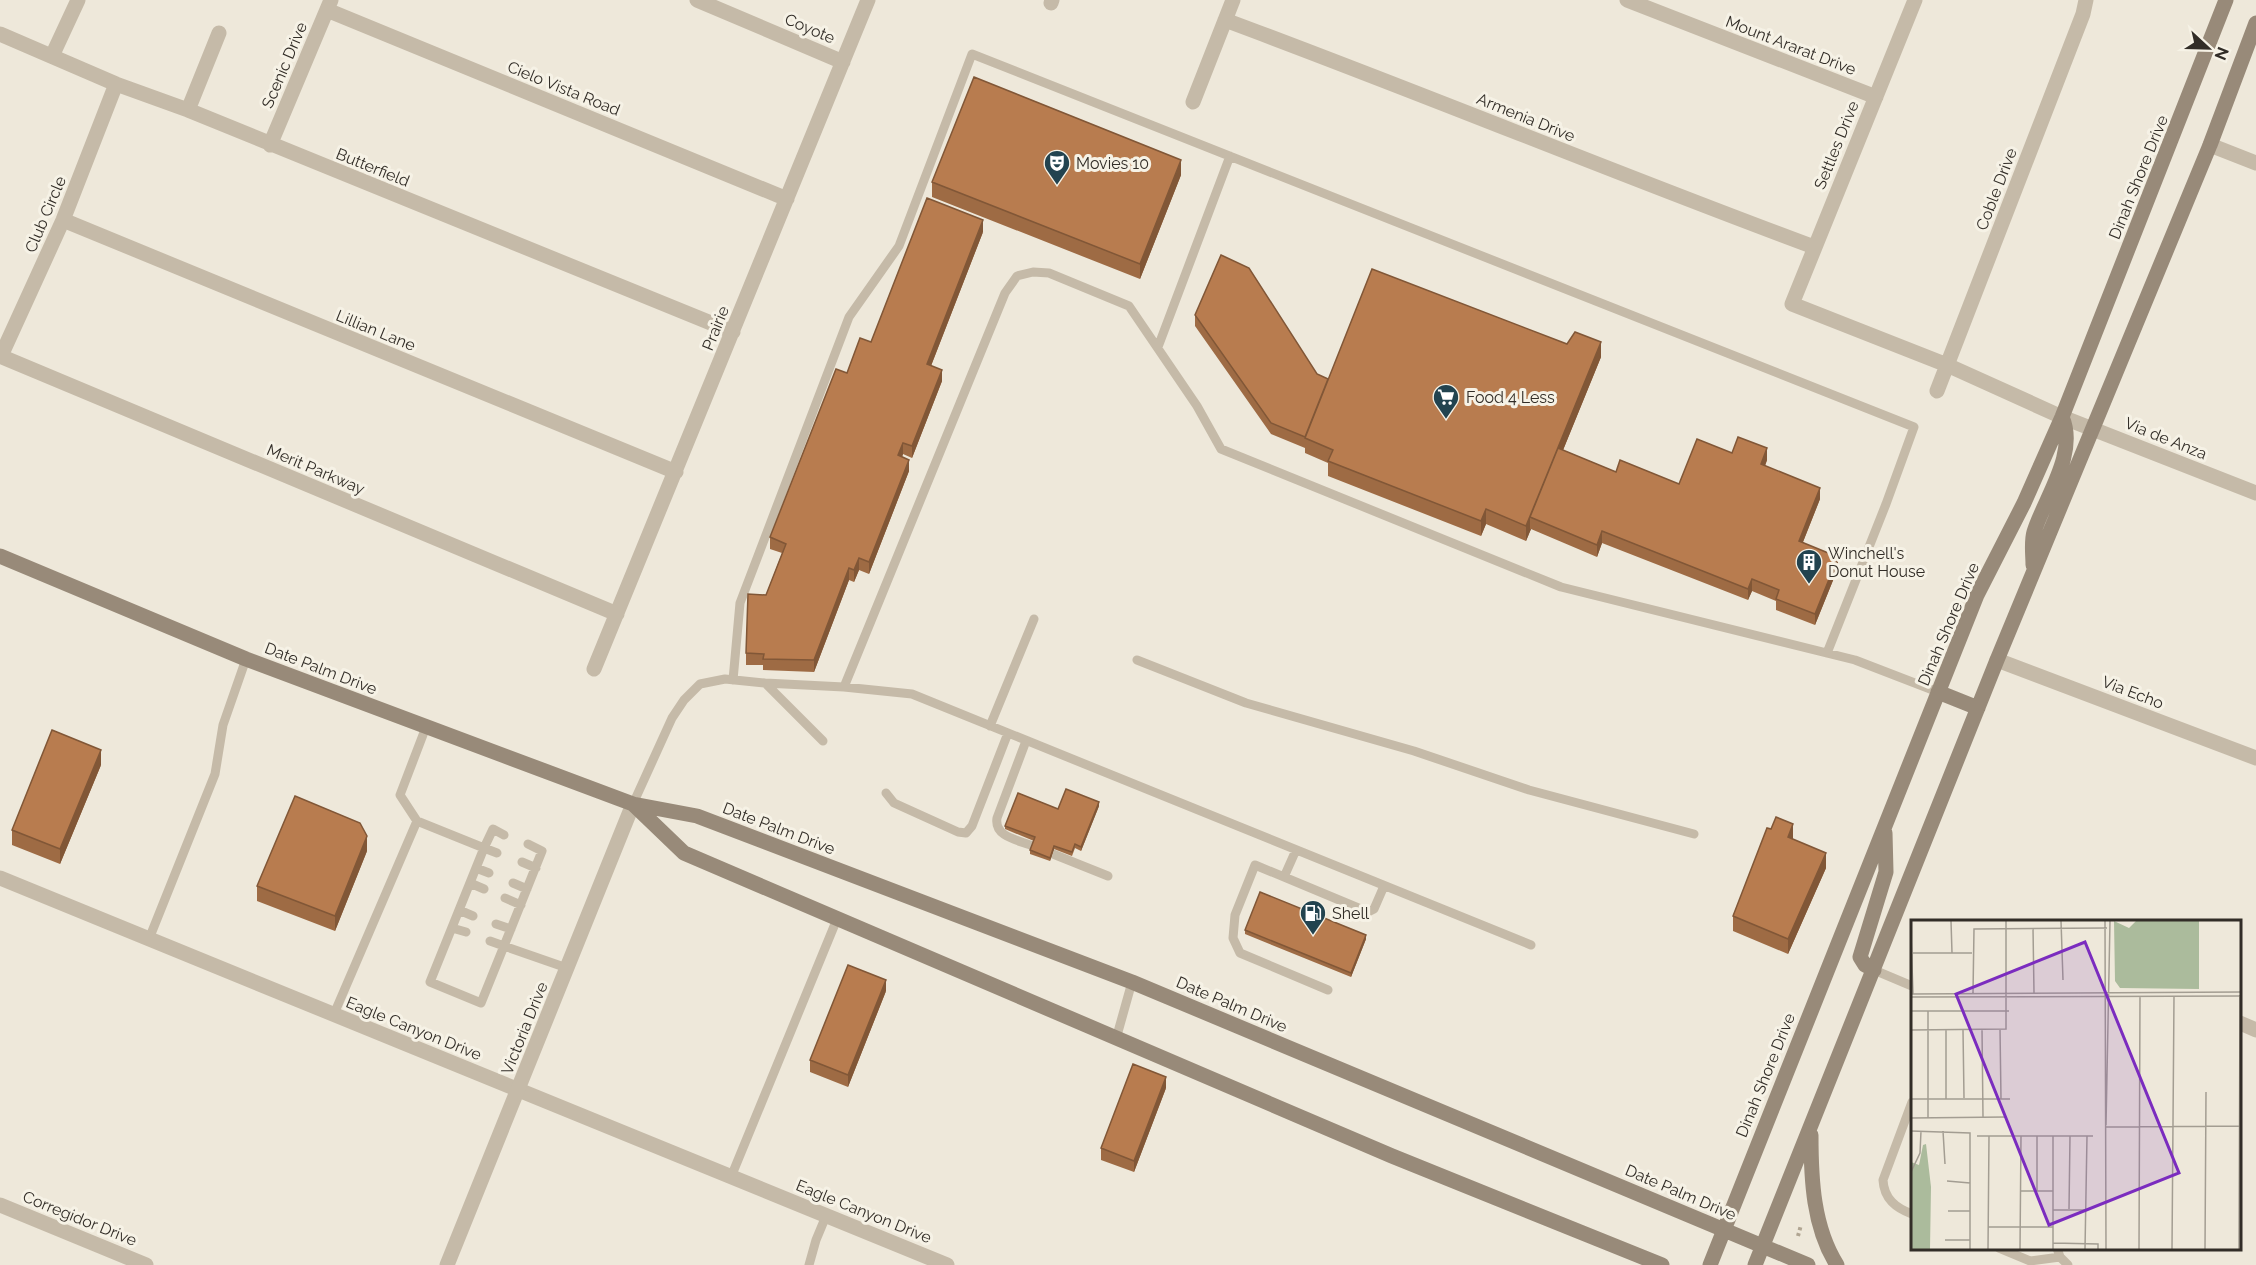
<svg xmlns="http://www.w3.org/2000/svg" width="2256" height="1265" font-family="Raleway,sans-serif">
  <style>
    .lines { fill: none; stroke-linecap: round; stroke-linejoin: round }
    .path { stroke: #b0a592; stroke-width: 4; stroke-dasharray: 3 3; stroke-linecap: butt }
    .service { stroke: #c5baa8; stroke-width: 9 }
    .minor { stroke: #c5baa8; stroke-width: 15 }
    .tertiary { stroke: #c5baa8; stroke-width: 15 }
    .secondary { stroke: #988a79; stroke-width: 15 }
    .wall { fill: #9e6b44 }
    .shaded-wall { fill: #815737 }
    .building { fill: #b87c4f; stroke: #815737; stroke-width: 1.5 }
    .labels { text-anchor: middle; stroke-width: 6; stroke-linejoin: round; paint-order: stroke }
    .street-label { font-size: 16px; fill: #322d27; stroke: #f6f2e6 }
    .poi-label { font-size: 16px; fill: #322d27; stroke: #f6f2e6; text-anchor: start }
    .inset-road { fill: none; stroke: #a39d92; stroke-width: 1.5 }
    .view { fill: #7b2cbf; fill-opacity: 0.15; stroke: #7b2cbf; stroke-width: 3 }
    .inset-edge { fill: none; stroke: #322d27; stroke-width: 3 }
  </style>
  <rect width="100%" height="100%" fill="#eee8da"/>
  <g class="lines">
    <path class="path" d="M1798 1236 1801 1225"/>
    <path class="service" d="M1158 347 1230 156
      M1137 660 1246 703 1414 751 1529 790 1694 834
      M733 680 740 603 849 317 899 246 972 54 1914 427 1886 504 1827 653
      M765 683 823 741
      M844 687 1005 293 1017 276 1033 272 1049 273 1129 306 1197 406 1221 449 1561 587 1855 660 1938 692
      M990 726 1034 619
      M1026 741 997 818C994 837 1018 840 1033 846
      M886 793 894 803 958 832 966 833 972 826 1008 733
      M633 804 672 718 684 700 700 684 725 679 765 683 844 687 912 694 1531 945
      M417 821 484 848 430 982 481 1003 504 946 567 968
      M497 853 484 848 493 829 504 835
      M1053 854 1108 876
      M522 862 536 868
      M476 868 489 873
      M1284 877 1296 850
      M470 883 484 889
      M513 883 527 889
      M505 898 521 905
      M459 910 473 916
      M496 924 511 929
      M452 928 466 932
      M149 939 215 774 223 725 246 659
      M490 941 504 946 542 851 528 844
      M1874 970 1912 986
      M1328 990 1240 953 1233 938 1235 915 1255 865 1368 912 1374 909 1384 886
      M334 1014 417 821 400 795 426 727
      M1116 1039 1132 982
      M1912 1102 1883 1180C1884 1199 1896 1208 1912 1214
      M731 1177 837 919
      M1999 1248 2030 1261 2060 1257
      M2057 1248 2060 1257 2068 1265
      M809 1265 816 1240 826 1216"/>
    <path class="minor" d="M697 0 843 62
      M1627 0 1876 97
      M1915 0 1792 304 1947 365 2062 417 2256 493
      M1051 3 1052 0
      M327 10 787 199
      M1225 20C1422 93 1617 174 1814 247
      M0 34 116 84 188 110 733 332
      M52 56 78 0
      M1193 102 1233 0
      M188 110 219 33
      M270 145 331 0
      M2210 145 2256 163
      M63 220 676 472
      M0 356 617 614
      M1 356 63 220 116 84
      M1937 391 2083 14 2086 0
      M1997 660 2256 758
      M594 669 868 0
      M0 878 947 1265
      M2240 1023 2256 1030
      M0 1205 146 1265"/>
    <path class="tertiary" d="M447 1265 633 804"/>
    <path class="secondary" d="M0 556 246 659 633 804 697 816 1132 982 1808 1265
      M2033 565C2033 555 2031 542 2034 532 2045 497 2078 454 2062 417
      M1938 692 1978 708
      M633 804 684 853 1392 1156 1662 1265
      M1874 970 1865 965 1860 957 1886 872 1885 833
      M1811 1135C1811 1179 1813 1227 1837 1265
      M1710 1265 1977 595 2024 503 2062 417 2226 0
      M1755 1265 1997 660 2210 145 2256 23"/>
  </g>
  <path class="wall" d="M1181 175 1140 279 932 197V182Z
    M983 232 931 366 942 381 912 458 903 454 902 457 909 471 869 574 859 570 854 582 849 580 814 672 763 670V665H746V653L766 595 782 553 770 549V537L847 373 871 342Z
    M1195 315 1328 379 1567 344 1601 357 1563 450 1616 472 1679 484 1732 453 1767 460 1765 466 1820 499 1803 542 1838 568 1815 625 1776 610V601L1752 591 1748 600 1602 543 1597 557 1531 529 1526 541 1486 524 1481 536 1328 476V463L1305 453V448L1271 434 1195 326Z
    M101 765 60 864 12 845V830Z
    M1099 806 1081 851 1075 848 1072 856 1054 849 1050 861 1030 854V850L1034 841 1005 829V826L1058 809Z
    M1793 839 1826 868 1788 954 1733 931V916Z
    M367 851 335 931 257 901V886Z
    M1245 930 1366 939 1351 977 1245 934Z
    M886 991 848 1087 810 1072V1060Z
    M1166 1088 1134 1172 1101 1160V1148Z"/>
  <path class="shaded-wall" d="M1181 160V175L1140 279V264Z
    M983 220V232L927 376V364Z
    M1601 342V357L1535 519 1530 517V529H1531L1526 541V526Z
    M942 370V381L912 458V446Z
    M903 443V454L898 467V455Z
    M1767 448V460L1761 476V464Z
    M909 460V471L869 574V562Z
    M1820 488V499L1799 552V541Z
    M1486 509V524L1481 536V521Z
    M1602 531V543L1597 557V545Z
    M1838 557V568L1815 625V614Z
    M859 558V570L854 582V570Z
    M849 568V580L814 672V660Z
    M1752 579V591L1748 600V589Z
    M101 750V765L60 864V849Z
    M1099 802V806L1081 851V847Z
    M1793 824V839L1788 852V837Z
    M367 836V851L335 931V916Z
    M1054 846V849L1050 861V858Z
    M1826 853V868L1788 954V939Z
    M1366 935V939L1351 977V973Z
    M886 980V991L848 1087V1075Z
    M1166 1077V1088L1134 1172V1161Z"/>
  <path class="building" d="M974 77 1181 160 1140 264 932 182Z
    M927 198 983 220 927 364 942 370 912 446 903 443 898 455 909 460 869 562 859 558 854 570 849 568 814 660 763 659 764 654 746 653 748 594 766 595 786 544 770 537 836 369 847 373 860 338 871 342Z
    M1221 255 1249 268 1317 374 1328 379 1305 437 1271 423 1195 315Z
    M1372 269 1567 344 1575 332 1601 342 1526 526 1486 509 1481 521 1328 461 1333 450 1305 438Z
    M1738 437 1767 448 1761 464 1820 488 1799 541 1838 557 1815 614 1776 599 1779 590 1752 579 1748 589 1602 531 1597 545 1530 517 1558 448 1616 472 1620 460 1679 484 1697 439 1732 453Z
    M52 730 101 750 60 849 12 830Z
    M1066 789 1099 802 1081 847 1075 844 1072 852 1054 846 1050 858 1030 850 1035 837 1005 826 1018 793 1058 809Z
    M295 796 360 823 367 836 335 916 257 886Z
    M1776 817 1793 824 1788 837 1826 853 1788 939 1733 916 1767 828 1771 829Z
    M1260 892 1366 935 1351 973 1245 930Z
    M848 965 886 980 848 1075 810 1060Z
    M1133 1064 1166 1077 1134 1161 1101 1148Z"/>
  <defs>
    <g id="theatre-pin" transform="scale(1.35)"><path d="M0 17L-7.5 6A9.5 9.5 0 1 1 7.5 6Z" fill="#22434f" stroke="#f6f2e6"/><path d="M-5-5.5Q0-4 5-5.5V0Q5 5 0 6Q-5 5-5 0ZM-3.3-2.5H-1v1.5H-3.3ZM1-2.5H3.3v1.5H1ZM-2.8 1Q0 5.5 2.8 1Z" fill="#fff"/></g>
    <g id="supermarket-pin" transform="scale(1.35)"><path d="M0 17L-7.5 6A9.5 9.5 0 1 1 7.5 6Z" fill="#22434f" stroke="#f6f2e6"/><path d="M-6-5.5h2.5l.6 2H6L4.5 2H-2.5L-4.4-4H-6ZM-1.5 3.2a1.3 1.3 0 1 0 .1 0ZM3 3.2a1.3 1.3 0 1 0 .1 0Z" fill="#fff"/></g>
    <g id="building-pin" transform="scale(1.35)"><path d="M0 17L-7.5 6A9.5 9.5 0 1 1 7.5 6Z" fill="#22434f" stroke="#f6f2e6"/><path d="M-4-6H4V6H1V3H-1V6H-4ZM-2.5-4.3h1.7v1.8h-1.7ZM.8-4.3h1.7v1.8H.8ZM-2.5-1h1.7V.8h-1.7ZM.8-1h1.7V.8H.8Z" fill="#fff"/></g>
    <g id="fuel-pin" transform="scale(1.35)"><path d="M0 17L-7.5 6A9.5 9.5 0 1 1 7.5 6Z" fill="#22434f" stroke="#f6f2e6"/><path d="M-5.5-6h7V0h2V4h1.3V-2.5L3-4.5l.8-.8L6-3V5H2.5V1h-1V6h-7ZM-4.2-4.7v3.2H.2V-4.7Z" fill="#fff"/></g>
  </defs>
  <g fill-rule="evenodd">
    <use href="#theatre-pin" x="1057" y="163"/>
    <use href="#supermarket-pin" x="1446" y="397"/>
    <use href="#building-pin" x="1809" y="562"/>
    <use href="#fuel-pin" x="1313" y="913"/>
  </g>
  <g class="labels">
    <g class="street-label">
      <text transform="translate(810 28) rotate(23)" y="6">Coyote</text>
      <text transform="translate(1791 45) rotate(21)" y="6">Mount Ararat Drive</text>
      <text transform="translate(284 65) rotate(-67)" y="6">Scenic Drive</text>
      <text transform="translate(564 88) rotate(22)" y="6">Cielo Vista Road</text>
      <text transform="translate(1526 117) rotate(22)" y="6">Armenia Drive</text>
      <text transform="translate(1836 145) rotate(-68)" y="6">Settles Drive</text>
      <text transform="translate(373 167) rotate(22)" y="6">Butterfield</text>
      <text transform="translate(2138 177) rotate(-68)" y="6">Dinah Shore Drive</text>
      <text transform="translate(1996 189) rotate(-69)" y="6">Coble Drive</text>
      <text transform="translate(45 214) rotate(-67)" y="6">Club Circle</text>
      <text transform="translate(715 328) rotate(-68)" y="6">Prairie</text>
      <text transform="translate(376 330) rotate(22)" y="6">Lillian Lane</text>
      <text transform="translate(2166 438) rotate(22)" y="6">Via de Anza</text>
      <text transform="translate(316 469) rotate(23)" y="6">Merit Parkway</text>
      <text transform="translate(1948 624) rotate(-67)" y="6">Dinah Shore Drive</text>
      <text transform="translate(321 668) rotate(21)" y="6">Date Palm Drive</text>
      <text transform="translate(2133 692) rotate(21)" y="6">Via Echo</text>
      <text transform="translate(779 828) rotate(21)" y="6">Date Palm Drive</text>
      <text transform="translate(1232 1004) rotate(23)" y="6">Date Palm Drive</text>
      <text transform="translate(414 1028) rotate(22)" y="6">Eagle Canyon Drive</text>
      <text transform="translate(524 1028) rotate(-68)" y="6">Victoria Drive</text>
      <text transform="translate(1765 1075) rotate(-68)" y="6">Dinah Shore Drive</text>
      <text transform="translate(1681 1192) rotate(23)" y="6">Date Palm Drive</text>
      <text transform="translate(864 1211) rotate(22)" y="6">Eagle Canyon Drive</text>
      <text transform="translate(80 1218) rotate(22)" y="6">Corregidor Drive</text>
    </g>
    <g class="poi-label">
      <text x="1076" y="169">Movies 10</text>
      <text x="1466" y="403">Food 4 Less</text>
      <text x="1828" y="559">Winchell's<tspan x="1828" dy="18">Donut House</tspan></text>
      <text x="1332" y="919">Shell</text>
    </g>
  </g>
  <g transform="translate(1911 920)">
    <rect width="330" height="330" fill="#eee8da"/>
    <path d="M203 1 218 8 225 1H288V69L209 68 204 61ZM15 224 20 267 19 329H0V242L8 245 12 225Z" fill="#abbb9c"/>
    <path class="inset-road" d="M40 1 41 33M150 1 152 60M194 1 195 329M122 8 123 73M0 15 2 74M2 33H61M62 73 63 9 196 8M0 74 330 72M0 77 330 76M0 91H98M17 91V198M71 109 72 197M89 109 90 179M0 110 95 109V1M35 110V179M52 110 53 178M0 179H99M0 198 95 197M195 205 199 1M194 207 329 206M0 211 59 213V329M32 211 34 244M66 216H182M0 252 9 233 10 211M36 261 59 263M110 271H142M126 271V216M158 289 159 216M142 290H175M37 291H59M77 307H142M34 320H59M142 323 187 324V329M77 329 78 216M109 329 110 216M142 329V216M174 329 176 216M228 329 229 77M261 329 263 76M294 329 295 172M328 329 329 75"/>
    <path class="view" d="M174 22 268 253 138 305 45 74Z"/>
    <rect width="330" height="330" class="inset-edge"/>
  </g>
  <g transform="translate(2208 48) rotate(112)" stroke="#f6f2e6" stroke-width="4.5" paint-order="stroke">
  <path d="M0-4.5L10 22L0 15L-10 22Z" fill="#322d27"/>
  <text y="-9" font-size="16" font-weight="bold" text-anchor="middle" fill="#322d27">N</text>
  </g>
</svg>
